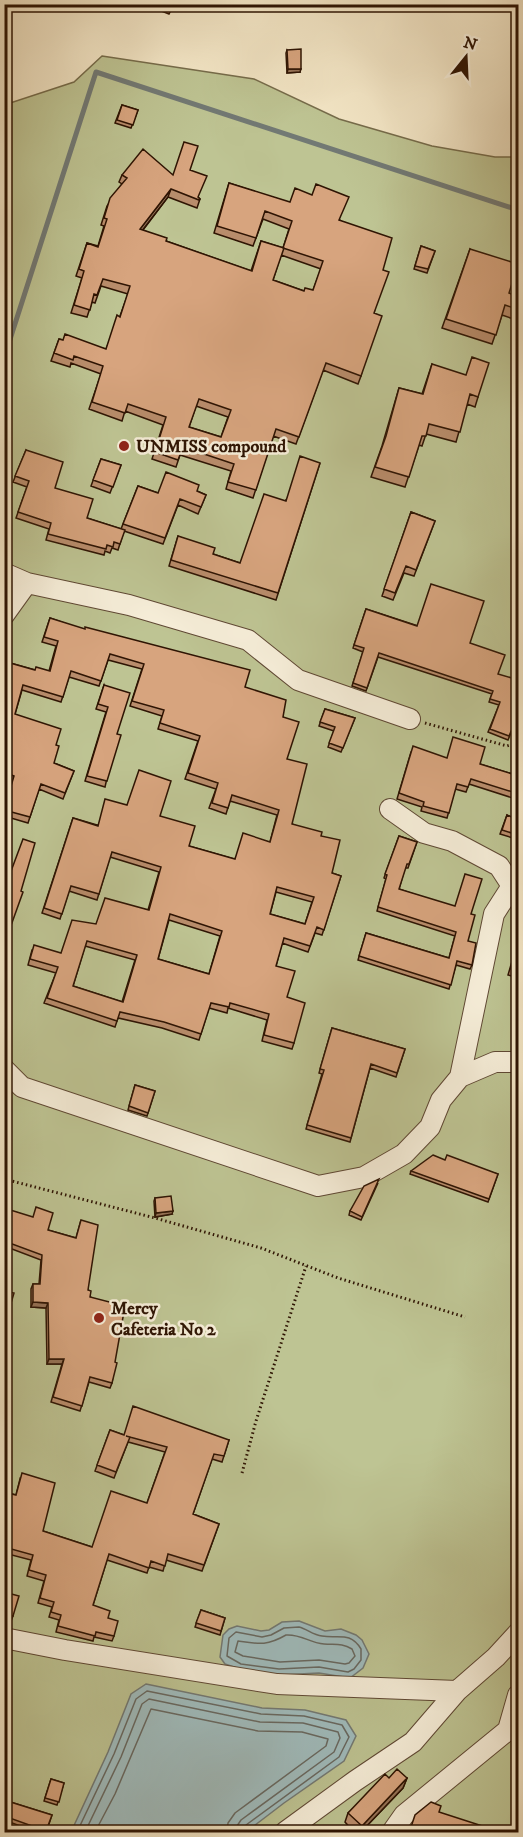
<svg xmlns="http://www.w3.org/2000/svg" width="523" height="1837" font-family="'IM FELL DW Pica',serif">
  <style>
    .green { fill: #bec493; stroke: #766c4b; stroke-width: 1.5 }
    .water { fill: #a0bdbf; stroke: #727974; stroke-width: 1.5 }
    .lines { fill: none; stroke-linecap: round; stroke-linejoin: round }
    .shore { stroke: #676861; stroke-width: 1.5 }
    .stream { stroke: #727974; stroke-width: 5 }
    .minor-casing { stroke: #5f4834; stroke-width: 22 }
    .path { stroke: #2e1403; stroke-width: 3; stroke-dasharray: 1.5 3; stroke-linecap: butt }
    .minor { stroke: #f7efda; stroke-width: 20 }
    .wall { fill: #b98d6c; stroke: #2e1403; stroke-width: 1.5; fill-rule: evenodd }
    .shaded-wall { fill: #967358; stroke: #2e1403; stroke-width: 1.5 }
    .building { fill: #d7a47e; stroke: #2e1403; stroke-width: 1.5; fill-rule: evenodd }
    .poi-dot { fill: #8f2418; stroke: #f7efda; stroke-width: 2 }
    .labels { text-anchor: middle; stroke-width: 5; stroke-linejoin: round; paint-order: stroke }
    .poi-label { font-size: 18px; font-weight: bold; fill: #2e1403; stroke: #f7efda; text-anchor: start }
  </style>
  <rect width="100%" height="100%" fill="#f3e6c6"/>
  <filter id="stains"><feTurbulence type="fractalNoise" baseFrequency=".00333" numOctaves="4"/><feColorMatrix values="0 0 0 0 .2 0 0 0 0 .09 0 0 0 0 .02 0 0 0 .5 -.17"/></filter>
  <radialGradient id="worn" r=".72"><stop offset=".6" stop-color="#630" stop-opacity="0"/><stop offset="1" stop-color="#630" stop-opacity=".3"/></radialGradient>
  <path class="green" d="M102 56 254 79 339 119 432 146 495 157H518V1832H5L4 105 74 82Z"/>
  <path class="water" d="M299 1621 325 1631 341 1629 356 1635 362 1640 369 1654 363 1668 350 1678 319 1673 279 1675 240 1669 225 1664 220 1657 223 1635 229 1629 237 1626 261 1631 269 1630 282 1622Z
    M146 1684 262 1708 305 1710 346 1720 356 1736 344 1761 284 1803 246 1832H71L108 1752 131 1694Z"/>
  <g class="lines">
    <path class="shore" d="M299 1627C307 1629 313 1635 322 1636 338 1639 350 1631 361 1649V1660L354 1669 348 1672 319 1667 279 1669 241 1664 227 1656 229 1638 236 1632 262 1637 271 1635 284 1628Z
      M286 1635C302 1634 309 1643 324 1644 335 1645 342 1643 352 1649L355 1656 349 1663 345 1664 319 1660 280 1662 243 1656 235 1652 238 1641C259 1644 267 1646 286 1635Z
      M77 1832 114 1754 136 1699 147 1691 261 1714 304 1716 342 1725 349 1737 339 1757 246 1825 243 1832
      M85 1832 121 1757 142 1704 149 1699 260 1722 303 1723 338 1732 340 1738 334 1752 241 1820 237 1826 236 1832
      M95 1832 115 1794 151 1709 258 1731 302 1732 328 1739 326 1746 235 1813 228 1823 227 1832"/>
    <path class="stream" d="M4 358 96 72 518 210"/>
    <g class="minor-casing">
      <path id="minor" d="M4 573 27 583 129 605 248 640 298 680 410 719
        M4 615 27 583
        M4 1069 22 1087 318 1186 364 1177 404 1154 430 1127 441 1100 460 1077 494 914 512 886 499 866 452 841 424 833 390 809
        M460 1077 495 1062H518
        M4 1638 65 1650 277 1684 457 1691
        M285 1832 355 1781 413 1742 457 1691 496 1657 518 1633
        M392 1832 404 1815 508 1730 518 1695"/>
    </g>
    <path class="path" d="M425 723 507 746 516 743 518 738
      M4 1179 155 1218 261 1248 338 1278 465 1317
      M242 1473 256 1421 306 1266"/>
    <use href="#minor" class="minor"/>
  </g>
  <path class="wall" d="M155 4H174L169 14 154 8Z
    M287 50 300 72 287 73 286 53Z
    M122 105 138 110 131 128 115 123Z
    M190 170 198 197 200 199 197 208 168 197 143 230 166 241 251 271 261 241 283 248 289 229 263 219 253 246 214 233 229 183 340 220 383 270 361 376 358 384 323 370 296 444 273 436 253 498 226 489 231 471 180 455 176 467 152 459 163 425 125 411 122 421 89 409 101 374 71 363 70 367 51 361 59 339 106 349 120 316 128 294 101 286 95 303 92 302 87 317 71 313 82 278 76 276 87 243 98 246 104 226 101 225 107 206 122 184 119 182 122 175H173ZM281 255 321 269 313 290 304 291 273 280ZM196 406 228 417 221 437 189 427Z
    M421 246 435 251 427 273 414 269Z
    M470 249 509 293 519 297V321L502 315 492 344 442 328Z
    M432 364 478 397 475 407 467 404 456 442 426 434 422 446 419 445 405 487 371 477 382 446 399 388 422 394Z
    M26 450 55 488 87 518 121 529 138 486 158 493 197 491 206 495 198 514 178 505 163 544 124 531 118 550 112 548 110 553 105 551 104 555 46 540 49 529 16 518 27 487 13 482Z
    M101 459 121 465 110 493 91 486Z
    M320 463 276 600 169 566 178 536 213 554 240 563 285 501Z
    M411 512 435 521 414 576 404 573 393 600 382 596Z
    M366 609 470 643 498 674 519 713 508 740 488 732 499 705 489 702 492 694 378 657 366 691 352 686 363 652 353 648Z
    M50 618 245 687 283 717 292 824 321 836 332 873 341 876 322 935 315 933 308 952 282 943 276 966 287 997 294 1043 292 1049 262 1041 267 1020 228 1008 227 1013 209 1008 199 1040 162 1028 118 1018 115 1027 44 1003 56 973 28 965 32 950 61 953 96 924 148 910 159 872 110 857 97 900 69 891 60 919 42 913 73 818 97 825 160 816 189 846 234 859 270 842 277 815 230 801 226 814 209 808 216 789 185 779 198 741 158 729 162 716 130 706 142 669 108 660 99 686 69 677 61 702 22 690 15 714 56 745 54 763 74 771 63 799 39 789 28 823 4 816V806L12 781 4 779V775L9 760 4 758V680L10 663 35 670 49 671 56 646 42 642ZM276 892 312 902 305 924 270 914ZM169 920 220 936 209 974 158 959ZM85 946 135 960 122 1002 73 986Z
    M104 685 117 734 105 787 85 781 106 712 96 709Z
    M325 709 355 718 341 752 328 747 334 731 319 726Z
    M411 752 480 764 519 776V800L469 784 466 792 455 789 447 818 421 811 422 807 397 799Z
    M507 815 519 823 513 838 500 834Z
    M519 829V853L512 851Z
    M399 836 417 842 408 868H405L399 889 471 914 468 941 472 965 470 969 456 965 449 989 358 960 366 933 449 958 455 936 377 911 386 879 384 878Z
    M518 941 519 978 508 975Z
    M332 1028 405 1049 396 1077 370 1068 350 1142 306 1129 322 1074 319 1073Z
    M135 1085 155 1091 147 1116 128 1110Z
    M445 1160 498 1174 488 1202 410 1174 411 1171Z
    M378 1183 361 1220 349 1215 350 1211Z
    M155 1198 172 1214 155 1217 154 1201Z
    M4 1208 48 1230 76 1238 81 1220 88 1290 115 1362 112 1383 110 1388 89 1382 80 1411 51 1402 62 1364H47L46 1308 31 1307V1289L33 1284H39L41 1260 4 1246Z
    M110 1430 124 1435 229 1440 222 1462 212 1459 193 1514 219 1524 202 1571 166 1560 163 1571 149 1567 147 1573 107 1560 93 1605 108 1618 114 1636 112 1641 94 1637 93 1641 56 1632 59 1620 49 1617 52 1607 38 1603 44 1581 27 1576 31 1560 4 1553V1492L16 1495 20 1479 43 1531 92 1547 147 1503 165 1452 128 1442 114 1478 95 1471Z
    M4 1592 13 1616 11 1621 4 1619Z
    M201 1610 225 1618 220 1635 195 1627Z
    M389 1778H407L403 1788 360 1833H355L345 1822 348 1813Z
    M51 1779 64 1783 57 1805 44 1801Z
    M519 1795V1812L514 1811Z
    M4 1800 52 1815 46 1833H39L4 1820Z"/>
  <path class="shaded-wall" d="M288 69H301L300 72 287 73Z
    M171 189 168 197 138 236 140 229Z
    M173 1211 172 1214 155 1217 156 1213Z
    M33 1302 48 1303 46 1308 31 1307Z
    M49 1359H64L62 1364H47Z
    M407 1778 403 1788 360 1833H359L362 1826Z"/>
  <path class="building" d="M165 4H173L172 7Z
    M301 49V69H288L287 50Z
    M122 105 138 110 133 125 117 120Z
    M184 142 198 146 190 170 207 176 198 197 200 199 199 200 171 189 140 229 167 238 166 241 252 271 261 241 284 248 273 280 304 291 305 288 313 290 323 261 283 248 292 221 265 211 256 238 217 226 229 183 290 202 295 188 312 195 316 184 349 197 339 220 392 238 383 270 389 272 374 313 382 316 361 376 326 363 299 437 276 429 256 490 228 482 234 464 183 447 178 460 155 452 166 417 128 404 125 413 92 402 103 366 74 356 73 360 54 353 59 339 63 340 65 334 106 349 117 315 120 317 130 286 103 279 97 295 94 294 90 310 74 305 84 271 79 269 87 243 98 247 107 219 104 218 110 198 127 178 122 175 143 149 173 175ZM199 399 231 410 221 437 189 427Z
    M421 246 435 251 428 269 415 266Z
    M470 249 518 264 509 293 519 297V310L505 305 496 335 446 319Z
    M472 357 489 363 478 397 470 394 460 432 429 424 426 436H422L409 477 375 467 386 436 399 388 423 394 432 364 466 375Z
    M26 450 63 462 55 488 93 499 87 518 125 530 120 544 114 542 113 547 107 545 106 549 48 534 51 523 18 512 29 481 15 476Z
    M300 456 320 463 278 593 171 560 178 536 215 548 213 554 240 563 264 494 286 501Z
    M101 459 121 465 113 487 93 480Z
    M166 472 199 485 197 491 206 495 201 507 180 499 165 538 123 524 138 486 158 493Z
    M411 512 435 521 416 570 406 566 395 593 384 589Z
    M431 584 484 601 470 643 505 655 498 674 519 680V713L509 736 490 729 500 702 490 699 493 691 379 653 367 688 353 683 364 648 354 645 366 609 417 626Z
    M50 618 85 629V627L250 670 245 687 286 700 283 717 299 722 287 759 307 764 292 824 322 832 321 836 340 840 332 873 341 876 324 930 317 927 310 946 284 938 276 966 295 971 287 997 305 1003 294 1043 264 1035 269 1014 230 1003 229 1007 211 1003 201 1034 164 1022 120 1012 117 1021 47 998 58 967 30 959 34 945 61 953 72 920 96 924 105 898 149 910 161 867 112 852 99 894 71 886 62 914 44 908 73 818 98 826 105 799 127 805 139 770 171 781 160 816 195 826 189 846 235 859 243 833 270 842 279 810 232 795 228 808 212 803 218 783 188 773 200 736 160 723 164 710 132 701 144 664 110 654 101 681 71 671 63 697 23 685 15 714 61 729 56 745 59 746 54 763 74 771 65 793 41 784 30 817 4 810 14 776 6 773 11 754 4 752V680L10 663 35 670 36 667 50 671 58 641 44 637ZM277 887 314 897 305 924 270 914ZM170 914 222 931 209 974 158 959ZM87 941 137 955 123 1002 73 986Z
    M104 685 130 693 117 734 121 735 107 781 87 776 108 707 98 704Z
    M325 709 355 718 343 748 329 743 335 727 320 722Z
    M453 737 485 747 480 764 519 776V794L471 779 468 787 457 784 449 813 423 806 424 802 399 793 413 746 447 758Z
    M507 815 519 820V823L515 834 502 830Z
    M519 830V843L515 842Z
    M399 836 417 842 409 864H407L399 889 455 906 465 874 482 879 471 914 475 915 468 941 476 943 472 965 457 961 451 985 359 956 366 933 449 958 456 932 378 907 387 875 385 874Z
    M23 839 35 843 21 891 23 892 4 945V890Z
    M518 941H519V971L511 969Z
    M332 1028 405 1049 397 1073 371 1064 351 1138 307 1125 324 1070 320 1069Z
    M135 1085 155 1091 148 1113 129 1106Z
    M433 1155 445 1160 447 1155 498 1174 489 1199 411 1171Z
    M379 1179 362 1217 350 1211 364 1186Z
    M171 1196 173 1211 156 1213 155 1198Z
    M36 1207 53 1213 48 1230 76 1238 81 1220 98 1225 88 1290 91 1291 90 1297 125 1306 115 1362 117 1363 112 1383 90 1377 82 1406 53 1397 64 1359H49L48 1303 33 1302V1284H40L42 1255 4 1241V1208L33 1217Z
    M4 1291 14 1293 6 1320H4Z
    M4 1354 9 1355 4 1372Z
    M4 1396 11 1398 4 1418Z
    M133 1406 229 1440 224 1456 214 1454 193 1514 219 1524 204 1565 168 1554 165 1566 151 1561 149 1568 109 1554 93 1605 110 1611 108 1618 118 1621 114 1636 96 1632 95 1636 58 1626 61 1615 51 1612 54 1602 40 1598 46 1575 29 1570 33 1555 4 1547V1492L16 1495 22 1473 55 1483 43 1531 92 1547 111 1491 147 1503 167 1447 126 1436 130 1437 116 1472 97 1465 110 1430 124 1435Z
    M4 1592 19 1596 13 1616 4 1613Z
    M201 1610 225 1618 221 1631 196 1623Z
    M397 1769 407 1778 362 1826 348 1813 385 1774 389 1778Z
    M51 1779 64 1783 59 1802 45 1798Z
    M4 1800 52 1815 46 1831 4 1816Z
    M431 1802 441 1806 439 1812 504 1833H409L415 1815Z"/>
  <g class="poi-dot">
    <circle cx="124" cy="446" r="6"/>
    <circle cx="99" cy="1318" r="6"/>
  </g>
  <g class="labels">
    <g class="poi-label">
      <text x="136" y="452">UNMISS compound</text>
      <text x="111" y="1314">Mercy<tspan x="111" dy="21">Cafeteria No 2</tspan></text>
    </g>
  </g>
  <rect width="523" height="1837" fill="none" stroke="#f3e6c6" stroke-width="24"/>
  <rect x="6" y="6" width="511" height="1825" fill="none" stroke="#2e1403" stroke-width="3"/>
  <rect x="12" y="12" width="499" height="1813" fill="none" stroke="#2e1403" stroke-width="1.5"/>
  <g transform="translate(466 57) rotate(18)" stroke="#f7efda" stroke-width="4.5" paint-order="stroke">
  <path d="M0-4.5L10 22L0 15L-10 22Z" fill="#2e1403"/>
  <text y="-9" font-size="16" font-weight="bold" text-anchor="middle" fill="#2e1403">N</text>
  </g>
  <rect width="100%" height="100%" filter="url(#stains)"/>
  <rect width="100%" height="100%" fill="url(#worn)"/>
</svg>
